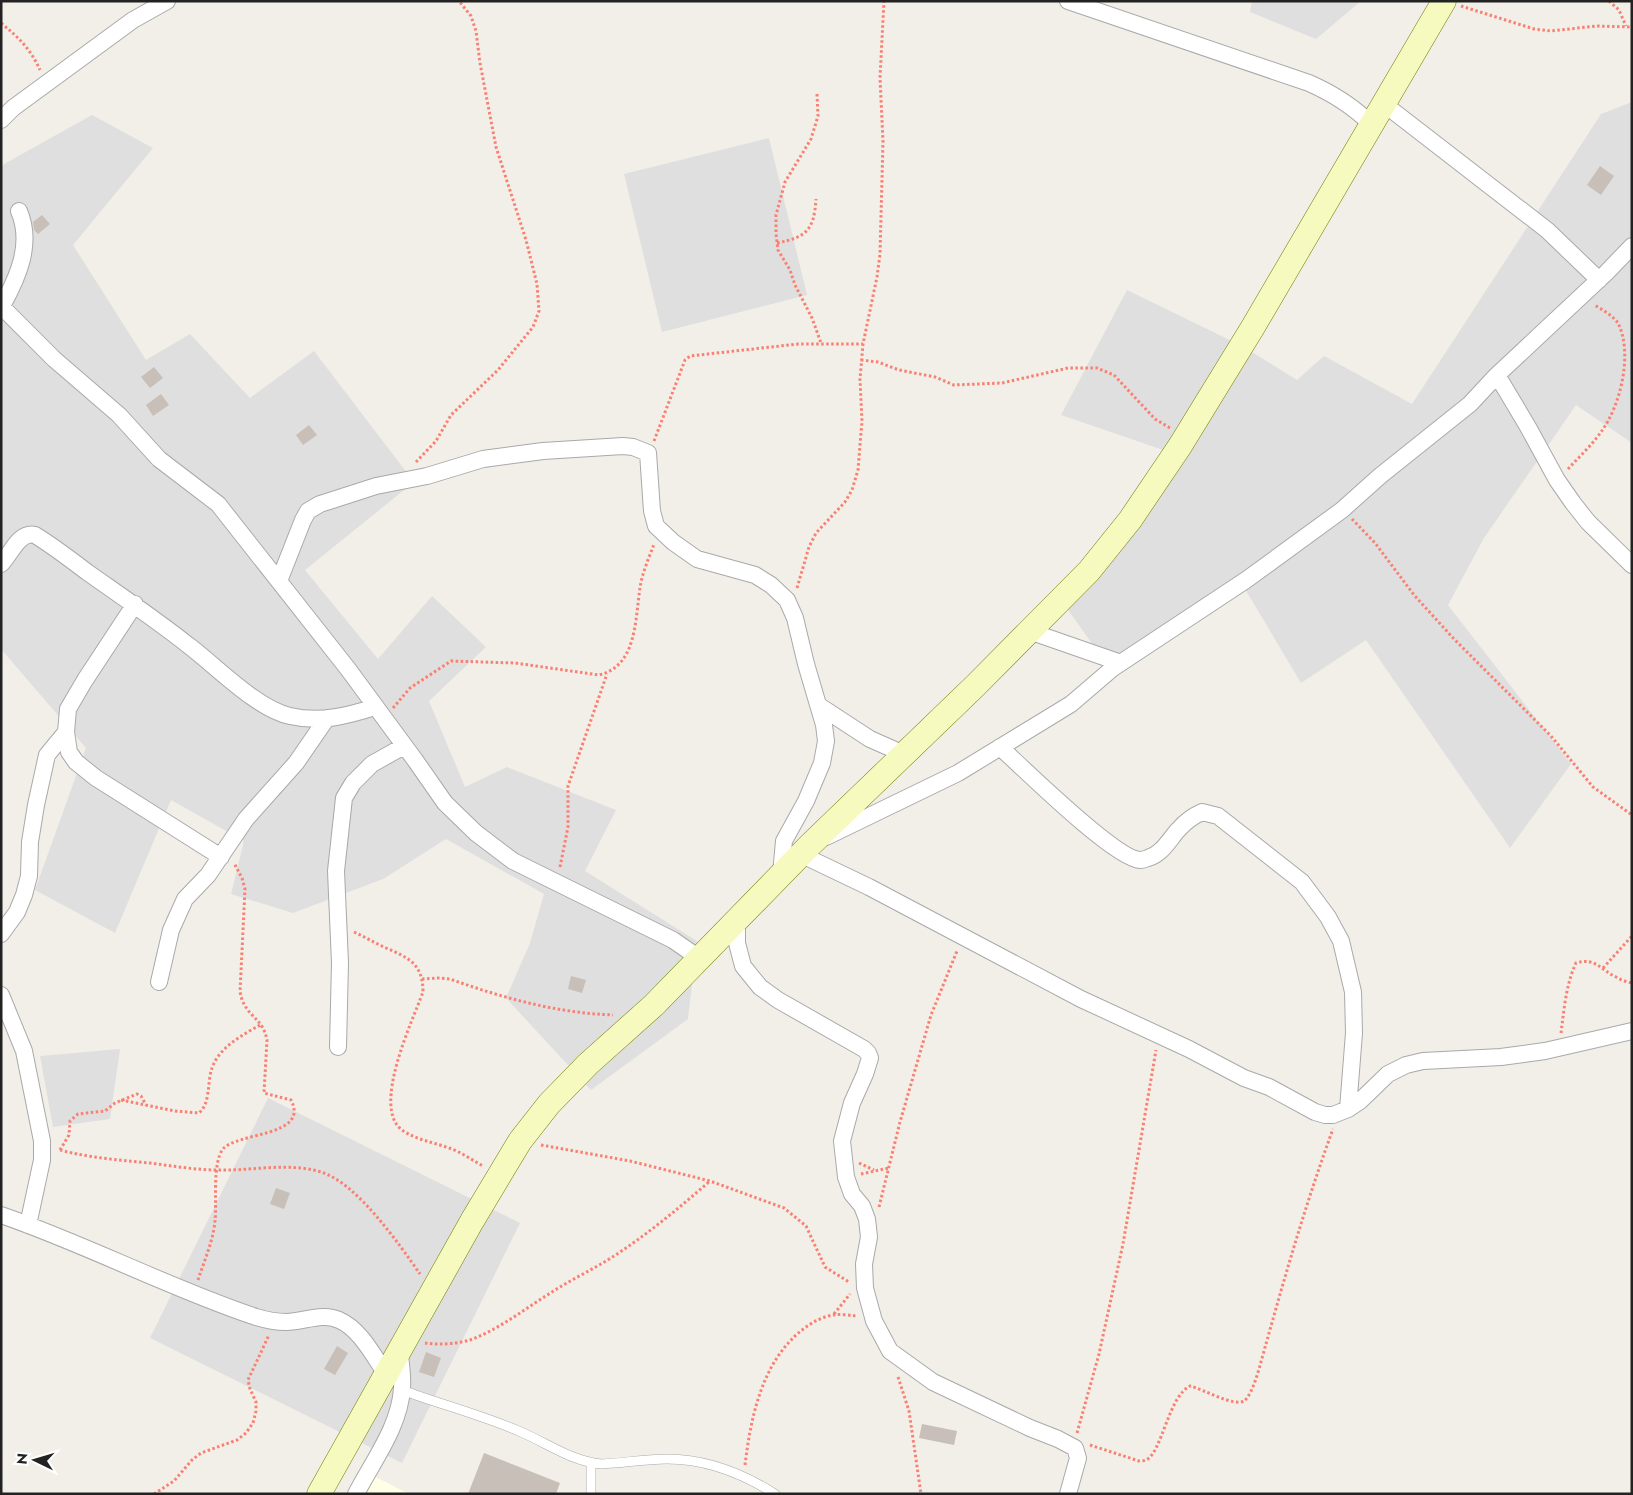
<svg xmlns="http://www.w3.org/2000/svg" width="1633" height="1495" font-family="Jost,sans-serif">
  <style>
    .residential { fill: #e0dfdf }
    .education { fill: #ffffe5 }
    .building { fill: #c7bfb8 }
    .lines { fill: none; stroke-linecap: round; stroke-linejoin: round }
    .lane-casing { stroke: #a9a9a9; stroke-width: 10 }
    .street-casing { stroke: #a9a9a9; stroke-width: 18 }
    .secondary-casing { stroke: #707d05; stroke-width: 25 }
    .path { stroke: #fa8072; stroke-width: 3; stroke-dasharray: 2.5 2.5; stroke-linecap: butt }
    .lane { stroke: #fff; stroke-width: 9 }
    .street { stroke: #fff; stroke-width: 16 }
    .secondary { stroke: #f7fabf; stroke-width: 24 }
  </style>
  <rect width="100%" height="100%" fill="#f2efe9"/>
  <path class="residential" d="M1252 1H1361L1316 39 1250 12Z
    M1632 102V443L1576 405 1484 538 1448 605 1571 764 1510 848 1366 640 1301 683 1245 589 1115 676 1061 600 1172 453 1061 415 1127 290 1242 346 1297 380 1324 356 1412 404 1601 114Z
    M92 115 153 148 73 245 146 360 190 334 250 398 314 351 414 482 305 570 378 659 432 596 486 647 429 701 465 787 507 767 616 810 585 871 697 941 688 1019 591 1090 506 998 530 943 544 894 446 839 383 879 293 913 231 894 244 841 171 800 115 933 35 890 86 748 1 649V169L4 164Z
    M769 138 807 295 662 332 624 174Z
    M120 1049 110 1119 53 1127 40 1056Z
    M268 1098 520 1223 402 1463 150 1338Z"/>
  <path class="education" d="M374 1476 409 1494H365Z"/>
  <path class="building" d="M1600 166 1614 176 1601 195 1587 185Z
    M42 215 50 224 38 234 34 230 33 222Z
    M154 367 163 378 150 388 141 377Z
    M161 394 169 405 153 416 146 405Z
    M309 425 317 435 303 445 296 435Z
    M571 976 586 980 582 993 568 989Z
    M276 1188 290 1193 284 1209 270 1204Z
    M337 1346 348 1353 335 1375 324 1369Z
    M426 1352 441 1358 434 1377 419 1372Z
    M922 1424 957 1431 954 1445 919 1438Z
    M484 1453 560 1483 556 1494H468Z"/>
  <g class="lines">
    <g class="lane-casing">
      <path id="lane" d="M402 1390C442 1405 482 1415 521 1432 547 1443 573 1462 602 1464 624 1463 645 1459 667 1459 706 1459 742 1473 775 1494
        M591 1494V1464"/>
    </g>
    <g class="street-casing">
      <path id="street" d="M1068 1 1309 83C1334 94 1353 106 1372 125
        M1384 104 1547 230 1599 280
        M1 120 13 108 133 20 167 1
        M1 306 54 359 119 415 159 459 218 504 348 669 415 760 445 803 476 833 513 861 673 940 699 958
        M2 306C18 277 33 244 19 211
        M1497 375 1528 427 1557 480 1573 503 1588 522 1632 565
        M1 564C11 554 19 531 35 535 53 546 70 559 87 572 121 596 155 619 188 645 216 666 257 709 290 716 320 723 347 716 375 707
        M279 581 303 520 308 511 320 504 376 486 427 476 483 459 543 451 623 446 633 447 648 453 652 511 656 526 673 542 697 559 755 575 771 585 787 600 795 618 806 664 824 725 826 741 822 763 806 801 784 841 781 874
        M135 604 85 680 68 709 66 732 69 752 76 762 96 778 221 857
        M1029 631 1121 663
        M818 705 870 739 904 754
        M1000 747C1023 768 1115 859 1140 860 1143 860 1145 859 1148 858 1162 854 1169 840 1178 830 1185 822 1193 816 1202 812L1218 816 1302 882 1328 917 1341 941 1353 992 1354 1033 1348 1109
        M826 837 958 773 1071 704 1113 668 1246 580 1342 510 1380 476 1470 404 1497 375 1606 273 1632 246
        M800 854 869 887 1081 999 1189 1049 1244 1078 1269 1087 1315 1112 1325 1115H1333L1348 1109 1360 1101 1388 1074 1406 1065 1423 1061 1501 1057 1545 1051 1632 1031
        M737 919V943L743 966 760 987 778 1000 864 1049 868 1053 870 1058 865 1074 852 1103 842 1141 846 1177 852 1194 862 1206 867 1219 869 1237 864 1264 865 1288 874 1321 890 1351 933 1382 1030 1428 1058 1439 1075 1448 1078 1458 1068 1494
        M1 934 17 912 24 895 29 876 30 842 36 805 47 755 66 732
        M159 982 171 930 185 899 208 875 246 819 296 763 327 718
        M1 995 24 1051 42 1141V1160L28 1225
        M338 1047 340 963 336 871 344 798 353 783 372 764 404 746
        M1 1215C88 1245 169 1288 256 1317 266 1320 276 1322 286 1322 304 1322 322 1312 339 1320 360 1329 373 1355 386 1374
        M356 1494C373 1461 400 1426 402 1388 403 1375 401 1362 399 1349"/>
    </g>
    <g class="secondary-casing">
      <path id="secondary" d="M319 1494 472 1221 520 1141 549 1104 588 1064 654 1005 810 845 976 685 1089 571 1130 520 1180 446 1253 327 1444 1"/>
    </g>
    <path class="path" d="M1609 1 1619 10 1626 26
      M1461 6 1534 29 1551 31 1596 26 1632 27
      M1 23C19 38 30 48 40 70
      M817 94 818 116 811 139 785 182 776 215V234L778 250 790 270 795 285 812 318 821 343
      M777 243C807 237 814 230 816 199
      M861 360 878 362 899 370 935 377 954 385 1002 383 1068 368H1097L1114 375 1155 419 1170 428
      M654 441 685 360 690 356 798 344H863
      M416 462 436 441 451 415 498 370 533 327 539 311 537 284 526 240 496 147 480 63 476 31 471 16 459 1
      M1568 469C1579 457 1592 445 1601 432 1621 405 1633 353 1618 323 1613 316 1602 309 1594 305
      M1352 519 1375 543 1414 595 1454 639 1551 736 1593 787 1632 815
      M797 588 809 547 816 533 845 502 852 490 858 470 862 421 860 379 863 344 877 277 880 254 883 142 880 78 884 1
      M393 708 410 688 451 661 515 663 599 675C637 666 635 620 640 588 642 573 649 558 654 544
      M560 867 568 827V786L607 674
      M354 932C365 937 375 943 386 948 409 958 423 964 423 992 413 1020 371 1107 402 1130 416 1140 433 1142 449 1148 461 1152 472 1160 483 1166
      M1603 968 1632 936
      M422 979 438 978 450 979C503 998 557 1013 613 1015
      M1561 1033C1564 1010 1566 984 1576 963 1595 957 1601 970 1616 977 1621 980 1627 982 1632 983
      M121 1100 175 1111 199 1113C211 1103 207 1081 212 1068 219 1047 244 1034 262 1024
      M541 1145 630 1161 710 1181 784 1208 806 1226 825 1267 849 1282
      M60 1150C90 1158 120 1160 150 1163 173 1166 196 1170 218 1170 252 1171 288 1162 321 1172 357 1183 399 1244 420 1274
      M60 1150 69 1135 70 1121 78 1114 105 1111 115 1103 137 1094 141 1096 146 1105
      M859 1163 874 1170
      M861 1174 889 1168
      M879 1207 900 1122 931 1015 957 951
      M198 1280C204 1261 213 1242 215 1221 217 1204 212 1163 223 1149 237 1132 310 1137 291 1100L264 1093 267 1040C263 1020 252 1019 244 1004 242 1001 241 996 240 992L245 889 242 878 234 863
      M834 1314 850 1294
      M425 1343C439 1345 456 1344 470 1340 500 1329 526 1308 552 1292 572 1279 594 1269 614 1256 648 1234 679 1208 710 1181
      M898 1377 909 1411 921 1494
      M1077 1433 1099 1354 1123 1244 1156 1050
      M1090 1445 1139 1461C1141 1461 1144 1461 1146 1460 1162 1453 1168 1397 1190 1386 1203 1389 1234 1407 1244 1401 1254 1394 1262 1357 1266 1344 1286 1272 1307 1200 1333 1129
      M745 1465C751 1416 762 1362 802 1330 811 1323 821 1317 833 1315 840 1314 849 1315 856 1316
      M154 1494 174 1481 192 1460 201 1453 237 1440 246 1433 253 1423 256 1411V1402L250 1389 248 1380 269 1335"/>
    <use href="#lane" class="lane"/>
    <use href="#street" class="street"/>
    <use href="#secondary" class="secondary"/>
  </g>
  <rect width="1633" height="1495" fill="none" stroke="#222222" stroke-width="5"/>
  <g transform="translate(35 1460) rotate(275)" stroke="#ffffff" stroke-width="4" paint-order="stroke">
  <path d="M0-4L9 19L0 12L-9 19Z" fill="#222222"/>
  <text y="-8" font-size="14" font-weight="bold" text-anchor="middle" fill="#222222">N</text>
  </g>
</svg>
